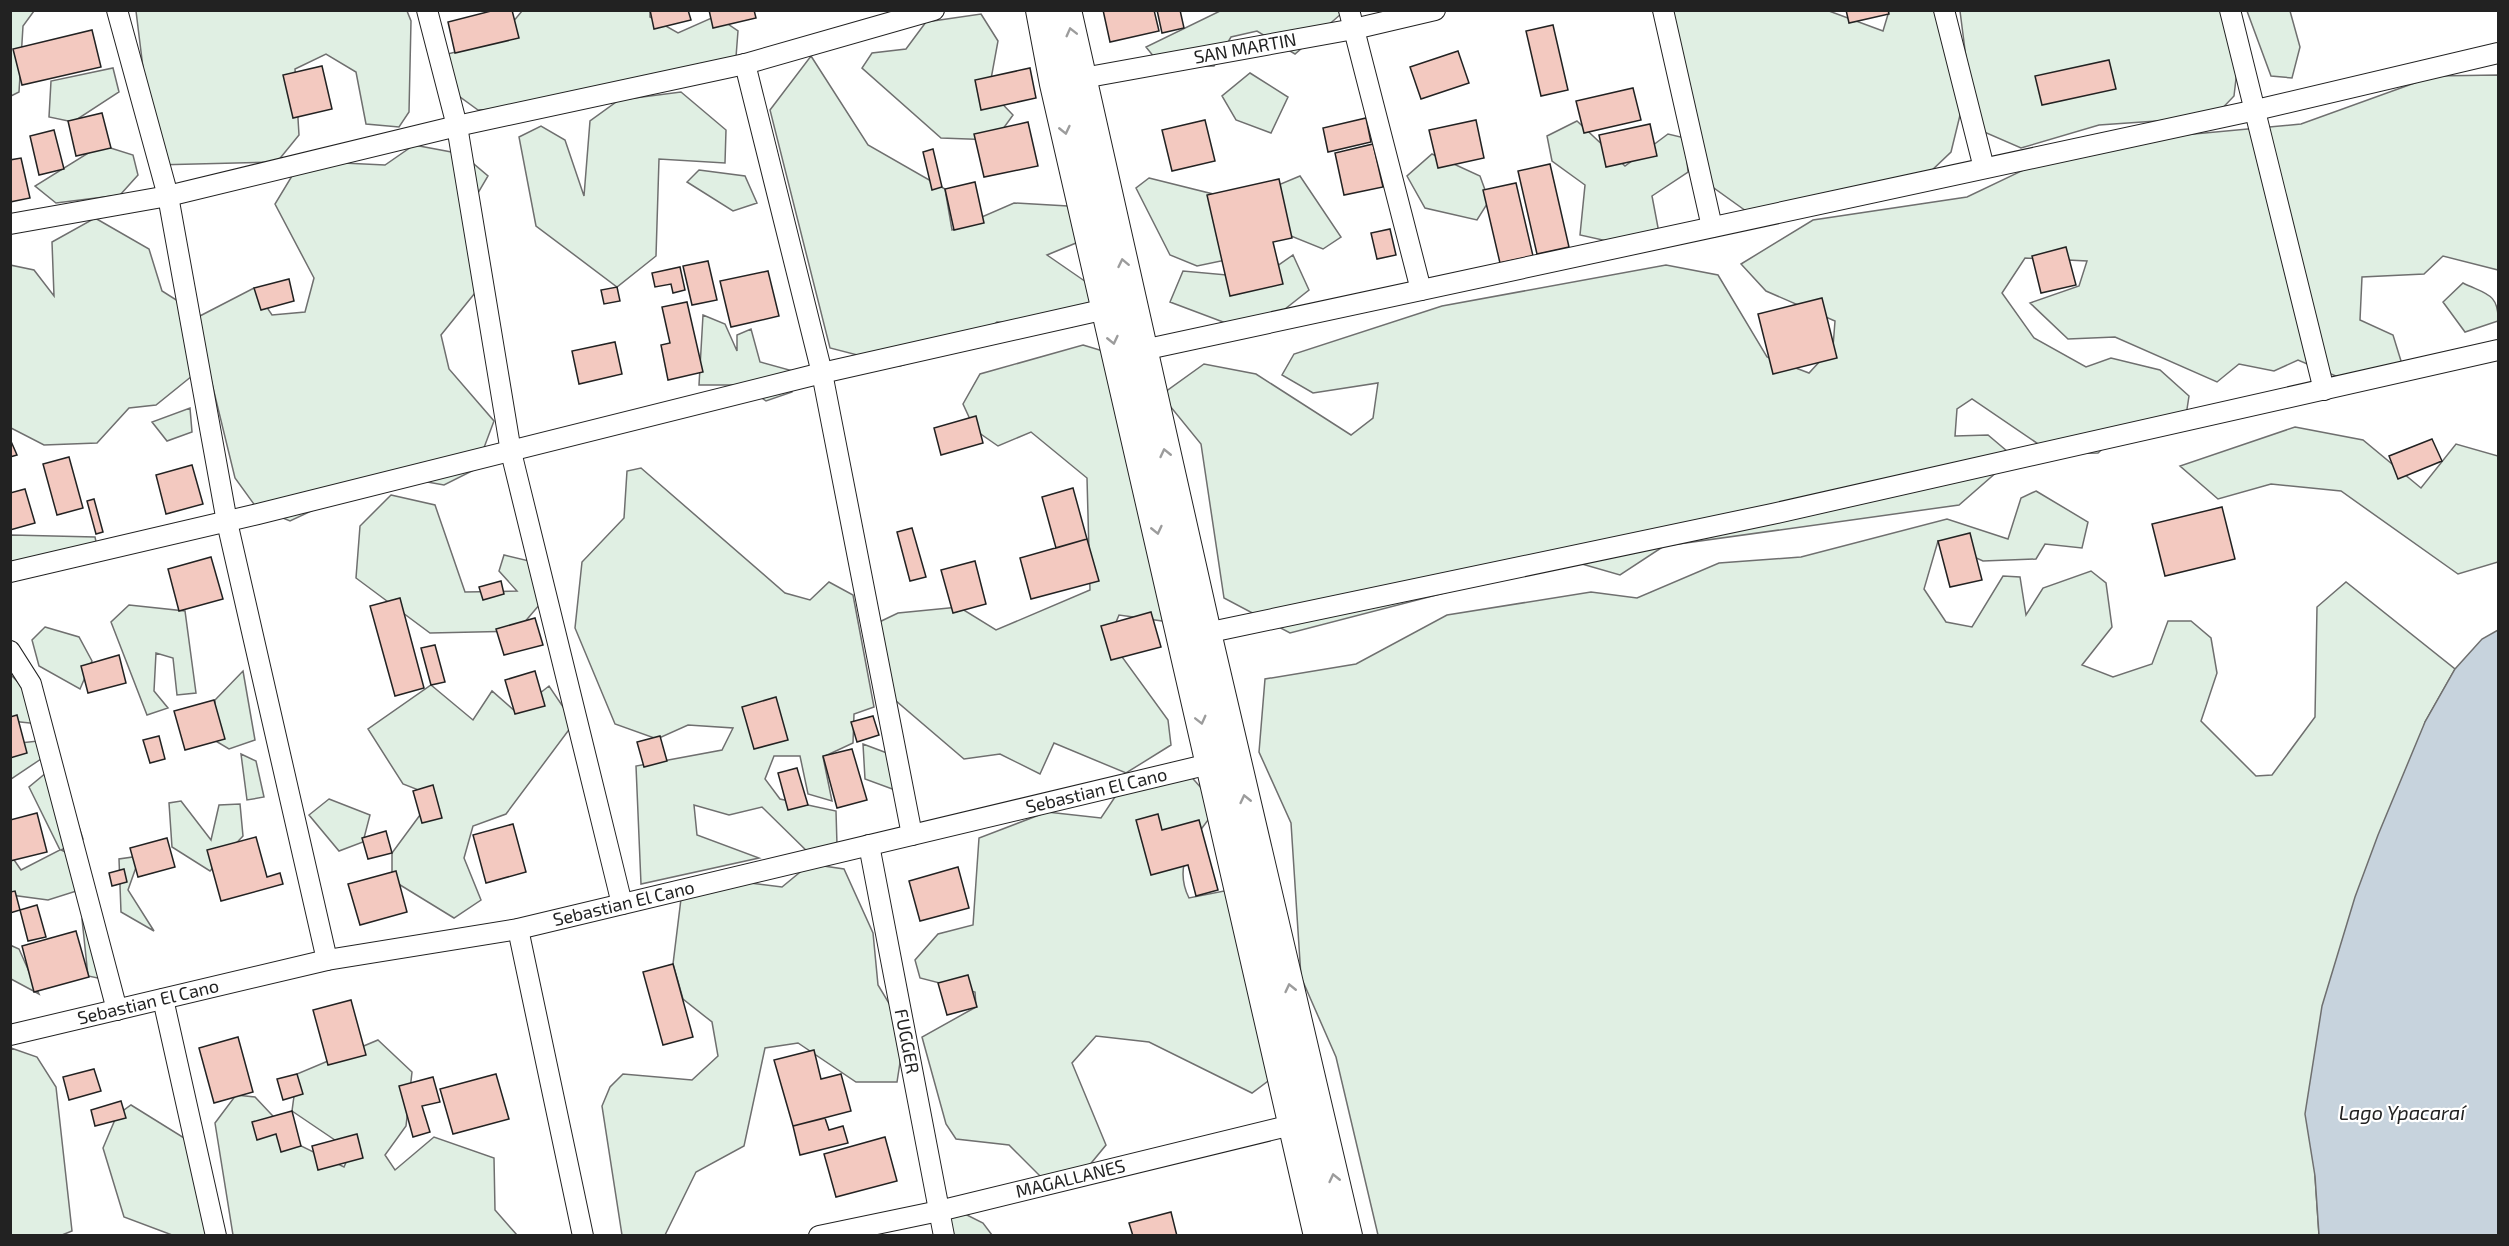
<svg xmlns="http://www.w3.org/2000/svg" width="2509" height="1246" font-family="'Exo 2',sans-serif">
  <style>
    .green { fill: #e0efe3; stroke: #6f6f6f; stroke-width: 1.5 }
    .water { fill: #c7d3dd; stroke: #6f6f6f; stroke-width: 1.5 }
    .building { fill: #f3c9c0; stroke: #222; stroke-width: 1.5 }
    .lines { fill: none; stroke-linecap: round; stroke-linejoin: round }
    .minor-casing { stroke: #222; stroke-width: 22 }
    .primary-casing { stroke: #222; stroke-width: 32 }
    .minor { stroke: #fff; stroke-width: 20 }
    .primary { stroke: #fff; stroke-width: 30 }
    .oneway { stroke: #9c9c9c }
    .labels { text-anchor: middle; stroke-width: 4.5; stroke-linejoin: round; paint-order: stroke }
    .street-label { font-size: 18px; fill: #222; stroke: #fff }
    .water-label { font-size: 20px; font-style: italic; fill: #222; stroke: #fff }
  </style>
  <rect width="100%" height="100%" fill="#fff"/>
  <path class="green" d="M1338 10 1341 14 1295 54 1257 31 1231 37 1214 66 1162 67 1146 47 1220 11Z
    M11 11H34L23 26 19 92 11 96Z
    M136 11H407L411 21 409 112 399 127 366 124 356 72 326 54 295 69 299 135 277 162 155 165Z
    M451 11H650V17L678 33 716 16 738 31 736 57 559 106 478 110 441 83 440 56 497 41 522 11Z
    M1671 11H1829L1883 31 1889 11H1947L1963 103 1951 152 1930 172 1746 211 1707 183Z
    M1960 11H2233L2240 44 2234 96 2214 117 2099 125 2021 148 1975 128Z
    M2247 11H2290L2300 47 2292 78 2271 76Z
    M981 14 998 41 989 90 1013 115 995 140 941 138 862 68 872 53 906 49 926 22Z
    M811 56 868 145 945 189 952 230 1014 203 1085 207 1093 236 1047 255 1102 293 1100 309 1072 327 997 322 968 345 900 366 830 348 770 110Z
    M113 68 119 92 73 122 49 117 51 81Z
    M1250 73 1288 97 1271 133 1236 120 1222 96Z
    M2498 75V270L2443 256 2424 274 2362 277 2360 320 2393 335 2401 361 2387 384 2357 385 2298 360 2274 371 2239 364 2217 382 2115 337 2068 339 2030 303 2079 286 2087 261 2025 258 2002 293 2034 338 2086 367 2111 358 2160 370 2189 396 2185 422 2123 430 2098 453 2053 454 1972 399 1957 409 1955 436 1988 435 2014 457 1959 505 1664 546 1620 575 1582 564 1525 572 1290 633 1224 598 1201 444 1161 395 1204 364 1256 374 1351 435 1373 418 1378 383 1313 393 1282 375 1294 354 1442 306 1666 265 1718 275 1767 357 1809 373 1833 347 1835 321 1766 291 1741 264 1813 220 1967 197 2076 145 2301 124 2434 76Z
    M681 92 726 130 725 163 659 159 656 256 617 287 536 226 519 137 541 126 565 140 584 196 590 121 619 100Z
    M1577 121 1625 166 1668 134 1685 138 1688 172 1652 196 1660 238 1634 247 1580 235 1585 185 1552 161 1547 136Z
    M101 145 133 155 138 175 120 195 56 203 35 186Z
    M414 145 462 154 488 176 465 215 483 283 441 335 449 369 494 421 476 469 444 485 388 475 290 521 256 507 235 478 196 318 254 288 272 315 305 312 314 278 275 204 301 161 385 165Z
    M1432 154 1480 176 1489 201 1477 220 1425 208 1407 176Z
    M699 170 745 176 757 203 733 211 687 182Z
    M1300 176 1341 237 1323 249 1281 232 1264 191Z
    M1149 178 1221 196 1245 256 1197 266 1170 255 1136 188Z
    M95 218 149 249 162 291 189 308 192 376 156 405 129 408 97 443 44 445 11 428 10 265 34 270 54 296 52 242Z
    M1293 255 1309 290 1266 324 1239 328 1170 302 1183 271 1260 278Z
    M2463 283C2485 294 2499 293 2498 321L2465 332 2443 302Z
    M703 315 725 324 737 351V335L751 329 760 362 793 371 792 392 766 401 744 385H699Z
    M1083 345 1123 357 1170 622 1119 615 1109 639 1168 720 1171 745 1126 773 1054 743 1040 774 1000 754 964 759 895 700 873 625 898 613 959 607 996 630 1090 590 1087 478 1031 432 998 446 975 430 963 404 980 374Z
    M190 408 192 432 167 441 152 422Z
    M2295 427 2363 440 2421 488 2456 444 2498 456V562L2458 574 2341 491 2271 484 2218 499 2180 466Z
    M641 468 785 593 810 600 829 582 853 595 874 707 854 714 853 743 823 757 832 801 808 794 800 756H774L765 779 780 799 836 811 837 845 814 858 762 807 729 815 694 805 697 835 759 858 641 884 636 766 722 750 733 728 688 725 657 739 615 724 575 628 582 562 624 518 627 471Z
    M2036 491 2088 522 2082 548 2045 544 2036 559 1983 561 1938 541 1924 589 1946 622 1972 627 2003 576 2020 577 2026 615 2043 588 2091 571 2106 583 2112 627 2082 665 2113 677 2152 664 2168 621H2191L2211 638 2217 673 2201 721 2256 776 2272 775 2315 717 2317 607 2346 582 2455 669 2425 722 2315 1176 2319 1235H1378L1336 1057 1301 977 1291 823 1259 752 1265 679 1356 664 1447 615 1591 592 1637 598 1719 563 1801 557 1947 519 2008 539 2021 498Z
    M391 495 435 505 465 592 517 591 499 571 504 555 542 564 546 597 517 631 430 633 356 578 360 526Z
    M11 535 95 537 99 555 11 562Z
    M129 605 185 611 196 693 177 695 173 658 156 653 154 691 168 708 147 715 111 622Z
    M45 627 79 637 92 661 80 689 39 666 32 640Z
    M243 671 255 740 229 749 214 740 215 700Z
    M10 674 35 699 39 724 11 721Z
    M431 685 473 720 492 691 516 712 549 686 574 723 506 814 473 826 464 858 481 900 454 918 392 880V853L434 796 403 784 368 729Z
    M38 741 41 759 11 779V744Z
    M863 744 903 759 895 790 865 779Z
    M241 754 256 761 264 797 247 800Z
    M58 763 83 839 61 850 83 860 86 888 48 900 11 895 10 854 21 870 60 850 29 787Z
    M1187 772 1218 807C1197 835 1171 862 1189 898L1224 891 1249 913 1279 1073 1252 1093 1149 1042 1096 1036 1072 1063 1106 1145 1083 1173 1046 1182 1009 1145 956 1139 946 1124 922 1037 976 1007 975 992 920 978 915 960 938 934 973 925 979 838 1047 812 1101 818 1121 788Z
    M329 799 370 815 363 842 339 851 309 815Z
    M181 801 211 840 219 805 240 804 243 836 210 871 172 847 169 803Z
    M140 856 128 890 154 931 121 912 119 859Z
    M810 864 844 869 873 933 878 985 905 1030 897 1082H856L798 1043 765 1048 744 1146 696 1172 665 1235H622L602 1106 610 1087 623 1074 692 1080 718 1056 712 1022 683 999 673 964 681 899 710 878 782 887Z
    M99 912 112 981 88 976 82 919Z
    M10 945 19 949 39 994 11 979Z
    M378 1040 412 1072 406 1126 385 1155 395 1170 434 1137 494 1158 495 1210 517 1235H233L215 1123 236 1095 255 1097 301 1146 344 1167 351 1151 292 1111 297 1074Z
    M11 1048 37 1057 56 1087 72 1231 62 1235H11Z
    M131 1105 189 1141 207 1235H172L124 1217 103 1148 117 1115Z
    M959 1211 983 1223 992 1235H948L951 1215Z"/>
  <path class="water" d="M2498 630V1235H2319L2315 1176 2305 1114 2322 1006 2355 897 2378 835 2425 722 2455 669 2482 639Z"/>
  <path class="building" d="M495 10H512L519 38 455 53 448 22Z
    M650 10H688L691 20 654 29Z
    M709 10H754L756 18 713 28Z
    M1103 10H1154L1159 31 1110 42Z
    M1157 10H1180L1184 28 1162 33Z
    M1846 10H1888L1889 14 1849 23Z
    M1553 25 1568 90 1541 96 1526 31Z
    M92 30 101 67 22 85 13 49Z
    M1458 51 1469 83 1421 99 1410 67Z
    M2109 60 2116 89 2042 105 2035 76Z
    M322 66 332 109 293 118 283 75Z
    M1030 68 1036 98 981 110 975 80Z
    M1633 88 1641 120 1584 133 1576 101Z
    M102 113 111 148 76 156 68 121Z
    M1366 118 1371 142 1328 152 1323 128Z
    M1205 120 1215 161 1172 171 1162 130Z
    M1476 120 1484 158 1438 168 1429 130Z
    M1028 122 1038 166 984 177 974 134Z
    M1650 124 1657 156 1606 167 1599 135Z
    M54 130 64 169 39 175 30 136Z
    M1373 144 1383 187 1344 195 1335 153Z
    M933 149 942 187 932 190 923 152Z
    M21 158 30 198 10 202V160Z
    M1550 164 1569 247 1537 254 1518 171Z
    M1279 179 1292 238 1273 242 1283 284 1230 296 1207 195Z
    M975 182 984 223 954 230 945 189Z
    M1516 183 1533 256 1500 263 1483 190Z
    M1390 229 1396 255 1377 259 1371 233Z
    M2066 247 2076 285 2041 293 2032 256Z
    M708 261 717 300 692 305 683 266Z
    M680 267 685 290 673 293 671 284 655 287 652 273Z
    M768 271 779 316 731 327 720 281Z
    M289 279 294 301 261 310 254 288Z
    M617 287 620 301 604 304 601 290Z
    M1822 298 1837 358 1773 374 1758 314Z
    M687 302 703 372 668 380 661 345 670 343 662 307Z
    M615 342 622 374 579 384 572 351Z
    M976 416 983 443 941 455 934 428Z
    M10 439 17 455 10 457Z
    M2432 439 2442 461 2398 479 2389 456Z
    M69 457 83 508 57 515 43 464Z
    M192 465 203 504 166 514 156 475Z
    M1073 488 1087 539 1056 548 1042 497Z
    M25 489 35 523 10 530V493Z
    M94 499 103 532 96 534 87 501Z
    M2222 507 2235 559 2165 576 2152 524Z
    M912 528 926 577 910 581 897 532Z
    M1970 533 1982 580 1950 587 1938 541Z
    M1087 539 1099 581 1031 599 1020 558Z
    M211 557 223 599 179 611 168 569Z
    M975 561 986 604 953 613 941 570Z
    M501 581 504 594 483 600 479 587Z
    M400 598 424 688 395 696 370 606Z
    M1151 612 1161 647 1111 660 1101 626Z
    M535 618 543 645 504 655 496 629Z
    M435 645 445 682 431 685 421 648Z
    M119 655 126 683 88 693 81 666Z
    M535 671 545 706 515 714 505 680Z
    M776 697 788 740 754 749 742 707Z
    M214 700 225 739 185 750 174 711Z
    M17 715 27 753 10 758V717Z
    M873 716 879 735 857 742 851 722Z
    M159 736 165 759 150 763 143 740Z
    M660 736 667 761 644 767 637 742Z
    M852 749 867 800 837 808 823 756Z
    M797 768 808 805 788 810 778 773Z
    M433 785 442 818 422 823 413 791Z
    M37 813 47 852 10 861V820Z
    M1158 814 1162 830 1199 820 1218 890 1196 896 1188 865 1151 875 1136 820Z
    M513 824 526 872 486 883 473 835Z
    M386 831 392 853 368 859 362 838Z
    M256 837 267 877 280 873 283 884 221 901 207 850Z
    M167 838 175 867 138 877 130 848Z
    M958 867 969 908 920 921 909 881Z
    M124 869 127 882 112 886 109 873Z
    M396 871 407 912 360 925 348 884Z
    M15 891 20 910 10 913V892Z
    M37 905 46 937 28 941 20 910Z
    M76 931 89 977 34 992 22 946Z
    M673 964 693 1037 663 1045 643 972Z
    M968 975 977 1007 947 1015 938 983Z
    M351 1000 366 1055 328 1065 313 1010Z
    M238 1037 253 1092 214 1103 199 1048Z
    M814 1050 821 1079 841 1074 851 1111 793 1126 774 1060Z
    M94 1069 101 1091 69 1100 63 1077Z
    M297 1074 303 1094 283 1100 277 1079Z
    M496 1074 509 1119 453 1134 440 1089Z
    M433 1077 440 1102 422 1106 430 1132 413 1137 399 1086Z
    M121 1101 126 1118 95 1126 91 1110Z
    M292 1111 301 1146 281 1152 276 1134 257 1140 252 1122Z
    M825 1118 829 1130 843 1126 848 1143 800 1155 793 1126Z
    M357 1134 363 1158 318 1170 312 1146Z
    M885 1137 897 1181 836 1197 824 1154Z
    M1171 1212 1177 1236H1133L1129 1223Z"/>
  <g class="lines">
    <g class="minor-casing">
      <g id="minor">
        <path d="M117 10 168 196 227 522 327 960"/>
        <path d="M427 10 457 126 511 452 622 904"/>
        <path d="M1349 10 1421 290"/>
        <path d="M1663 10 1712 227"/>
        <path d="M1944 10 1984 168"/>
        <path d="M2230 10 2324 390"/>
        <path d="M745 64 822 373 912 835"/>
        <path id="s1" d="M1072 80 1354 29 1435 10"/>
        <path d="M10 224 168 196 457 126 745 64 934 10"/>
        <path d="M1143 350 2256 110 2498 53"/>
        <path d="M10 572 258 514 822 373 1106 309"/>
        <path d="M1206 633 1772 514 2498 350"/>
        <path d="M10 651 31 684 117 1010"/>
        <path id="s2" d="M869 845 944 1236"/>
        <path d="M518 929 583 1236"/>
        <path d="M163 999 216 1236"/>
        <path id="s3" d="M10 1035 327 960 518 929 1222 761"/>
        <path id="s4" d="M819 1236 939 1211 1304 1122"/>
      </g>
    </g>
    <g class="primary-casing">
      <path id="primary" d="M1041 10 1055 84 1319 1236
        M1066 10 1206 633 1347 1236"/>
    </g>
    <use href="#minor" class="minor"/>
    <use href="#primary" class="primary"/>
  </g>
  <defs><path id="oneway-chevron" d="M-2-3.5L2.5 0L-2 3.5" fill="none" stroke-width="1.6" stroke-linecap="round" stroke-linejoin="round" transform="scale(1.5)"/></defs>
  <g class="oneway">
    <use href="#oneway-chevron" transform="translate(1071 32) rotate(-104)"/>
    <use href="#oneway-chevron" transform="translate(1065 130) rotate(77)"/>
    <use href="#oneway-chevron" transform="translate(1123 263) rotate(-102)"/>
    <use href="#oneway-chevron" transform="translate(1113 340) rotate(77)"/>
    <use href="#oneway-chevron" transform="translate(1165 453) rotate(-103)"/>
    <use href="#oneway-chevron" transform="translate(1157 530) rotate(77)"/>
    <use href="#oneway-chevron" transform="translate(1201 720) rotate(76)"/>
    <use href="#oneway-chevron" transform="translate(1245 799) rotate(-103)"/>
    <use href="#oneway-chevron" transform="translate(1290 988) rotate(-103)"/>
    <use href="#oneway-chevron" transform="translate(1334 1178) rotate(-103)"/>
  </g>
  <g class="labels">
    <g class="street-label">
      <text dy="6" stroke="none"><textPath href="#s1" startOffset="176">SAN MARTIN</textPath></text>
      <text dy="6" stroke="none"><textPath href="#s3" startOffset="1114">Sebastian El Cano</textPath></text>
      <text dy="6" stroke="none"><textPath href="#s3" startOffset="628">Sebastian El Cano</textPath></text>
      <text dy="6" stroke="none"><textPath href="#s3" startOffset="142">Sebastian El Cano</textPath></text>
      <text dy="6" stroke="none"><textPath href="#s2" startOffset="200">FUGGER</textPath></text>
      <text dy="6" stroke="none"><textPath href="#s4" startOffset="258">MAGALLANES</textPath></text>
    </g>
    <g class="water-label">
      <text x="2402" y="1120">Lago Ypacaraí</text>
    </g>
  </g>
  <rect width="2509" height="1246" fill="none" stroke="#222222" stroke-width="24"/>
</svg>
